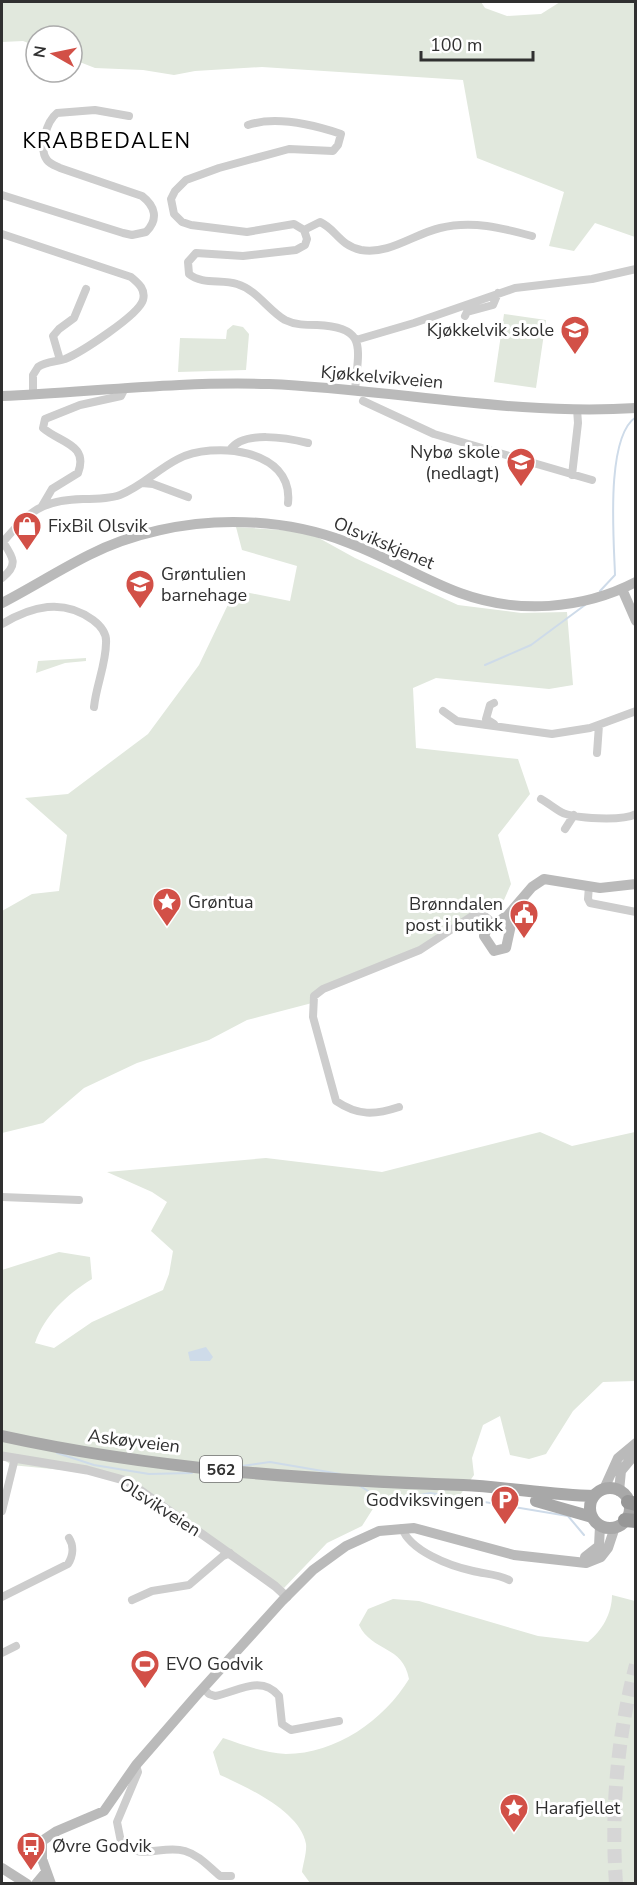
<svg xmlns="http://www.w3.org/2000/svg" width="637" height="1885" font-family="'Nunito Sans',sans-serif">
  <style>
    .green { fill: #e1e8dd }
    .water { fill: #cedbe9 }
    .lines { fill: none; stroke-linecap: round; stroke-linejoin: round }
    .stream { stroke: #cedbe9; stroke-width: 2 }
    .trunk-tunnel { stroke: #d6d6d6; stroke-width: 14; stroke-dasharray: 14 7; stroke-linecap: butt }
    .minor { stroke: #cdcdcd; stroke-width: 8 }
    .tertiary { stroke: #cdcdcd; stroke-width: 9 }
    .secondary { stroke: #bababa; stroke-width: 10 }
    .primary { stroke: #a8a8a8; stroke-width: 12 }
    .motorway { stroke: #979797; stroke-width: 14 }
    .labels { text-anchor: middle; stroke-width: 6; stroke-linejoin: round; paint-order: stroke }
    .shield { fill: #fff; stroke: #6e6e6e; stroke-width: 1.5 }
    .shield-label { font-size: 16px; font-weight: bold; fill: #303030 }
    .poi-label { font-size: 18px; fill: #303030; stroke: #fff; text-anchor: start }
    .street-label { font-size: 18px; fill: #303030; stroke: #fff }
    .quarter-label { font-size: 21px; letter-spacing: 1.5px; fill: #000; stroke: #fff }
  </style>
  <rect width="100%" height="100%" fill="#fff"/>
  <path class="green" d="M2 2H481L485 8 507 16 541 14 560 2H635V237L595 223 574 251 549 246 564 192 477 158 463 80 262 67 195 71 174 75 143 70 95 68 72 59V36H36V46L23 41 2 42Z
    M504 314 546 320 536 388 494 382Z
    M233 325 243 327 249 334 246 370 178 372 180 338 226 339 227 330Z
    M236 527 295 531 317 537 355 558 458 605 521 613 567 612 573 685 549 689 436 678 413 688 416 748 518 759 530 794 498 835 511 884 504 900 472 916 443 936 323 989 312 1003 247 1020 209 1040 137 1063 84 1088 43 1123 2 1133V911L32 894 59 891 67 835 25 798 68 794 148 734 199 665 235 590 290 601 297 566 242 550Z
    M86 658V661L65 663 36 673 38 661Z
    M540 1132 572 1146 635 1132V1381L603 1382 573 1411 546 1454 529 1459 510 1455 500 1416 483 1425 472 1458 474 1475 458 1498 446 1502 381 1496 362 1526 327 1543 284 1588 151 1499 124 1476 11 1465 2 1458V1270L59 1252 90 1257 92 1279C66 1295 45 1315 35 1343L54 1348 92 1322 163 1290 169 1274 173 1251 151 1231 167 1202 152 1192 107 1172 266 1158 382 1172Z
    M612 1595 635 1601V1883H310L302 1872C303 1864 307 1852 306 1844 301 1812 247 1787 220 1775L213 1752 223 1738C244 1745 264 1753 286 1754 336 1754 384 1720 409 1679 403 1645 372 1652 359 1625L368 1609 393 1599 419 1601 538 1636 588 1642C602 1631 612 1613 612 1595Z"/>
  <path class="water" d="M206 1347 213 1357 210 1361H190L188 1352Z"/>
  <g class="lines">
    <path class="stream" d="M600 591 615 575C614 541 605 437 636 417
      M485 665 531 645 585 605
      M57 1453 94 1465 149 1474 192 1473
      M242 1466 270 1462 340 1474
      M360 1486 376 1496 392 1501 430 1493 568 1516 584 1535"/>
    <path class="trunk-tunnel" d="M616 1884C611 1810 617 1737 636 1665"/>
    <path class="minor" d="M248 125C275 116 314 125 341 134L338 145 333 151 289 149 219 168 186 180 175 191 171 199 174 214 182 222 191 225 247 232 294 224 304 230 307 239 305 245 296 250 243 256 196 253 188 262 189 274C202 285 222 279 237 284 257 290 268 310 285 320 295 325 306 325 317 325 369 327 358 349 355 391
      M2 195 123 233 132 235 146 232C159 219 155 206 142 196L60 168C56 166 50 164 47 160 38 148 47 121 57 113L95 110 129 116
      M304 230 320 222C336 229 339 245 361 250 389 255 414 234 440 228 472 220 502 228 532 236
      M2 234 131 277C138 283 146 289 143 300 139 315 80 353 65 359 56 362 46 361 38 367L33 375V393
      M465 316 467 312 493 305 498 293
      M356 340 414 323 515 288 592 279 636 269
      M60 360 53 336 59 329 74 318 86 289
      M363 401 434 434 592 480
      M230 450C243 430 288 438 308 443
      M572 475 578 423 577 409
      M142 483 153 484 188 497
      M42 506 52 489 78 473C89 444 60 443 43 428L45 419 80 405 121 396 125 388
      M2 578C19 565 13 557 3 542 29 511 42 500 83 499 94 499 109 499 120 495 141 487 158 469 178 459 212 441 294 448 288 503
      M2 624C32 606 63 598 93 620 101 626 107 633 106 643 106 664 96 686 94 707
      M494 703 490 705 486 719 494 724
      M443 711 457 721 552 734 590 728 636 711
      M597 753 599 725
      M541 799C548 803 554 808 561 812 574 819 623 821 636 814
      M565 829 574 815
      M589 886 588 899 590 903 636 912
      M399 1107C375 1115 358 1116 336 1101L313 1017 314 996 323 989 420 950 472 916H485L495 924
      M2 1197 79 1200
      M2 1511 15 1458
      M402 1528C410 1551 450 1566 473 1571 485 1574 498 1574 509 1580
      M2 1597 68 1564C73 1556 74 1546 69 1538
      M132 1600 152 1591 189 1585 223 1556 230 1553
      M2 1653 16 1646
      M203 1688 209 1694 215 1696C237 1692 261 1674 279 1696L282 1724 291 1730 339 1721
      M136 1765 138 1772 117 1822 121 1842C141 1862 162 1844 185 1851 199 1855 209 1867 220 1876H231"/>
    <path class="tertiary" d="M2 1456 87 1470 127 1481 275 1586 287 1597"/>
    <path class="secondary" d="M2 396C91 392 179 381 269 384 391 389 513 416 636 408
      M622 589 636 621
      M2 603C31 588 59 570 89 555 132 533 185 522 233 522 272 522 313 529 349 543 387 557 422 579 460 593 517 614 582 610 636 582
      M508 915 511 925 506 948 494 951 484 936 487 929 508 915 532 887 544 879 600 888 636 884
      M604 1489 618 1458 636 1443
      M619 1491 621 1471 636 1453
      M585 1557 599 1546 600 1526
      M2 1868 27 1884
      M36 1884 46 1872
      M51 1884 42 1859V1841L57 1831 104 1811 136 1765 196 1696 282 1601 313 1570 346 1546 379 1531 414 1528 514 1555 586 1563 601 1557 608 1548 615 1527"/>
    <path class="primary" d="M2 1436C152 1469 309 1480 463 1485 506 1487 550 1495 594 1496
      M590 1508a20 20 0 1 1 40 0a20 20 0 1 1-40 0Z
      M536 1501 592 1517"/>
    <path class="motorway" d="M628 1502 636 1504
      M625 1520 636 1521"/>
  </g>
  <defs>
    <g id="school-pin" transform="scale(1.5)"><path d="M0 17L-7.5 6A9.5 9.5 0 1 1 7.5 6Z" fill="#d25047" stroke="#fff"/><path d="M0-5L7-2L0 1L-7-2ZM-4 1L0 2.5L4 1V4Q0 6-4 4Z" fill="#fff"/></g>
    <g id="shop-pin" transform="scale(1.5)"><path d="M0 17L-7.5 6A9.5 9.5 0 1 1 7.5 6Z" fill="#d25047" stroke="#fff"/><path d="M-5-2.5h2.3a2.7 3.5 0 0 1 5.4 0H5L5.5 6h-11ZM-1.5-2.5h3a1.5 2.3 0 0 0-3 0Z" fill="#fff"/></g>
    <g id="sight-pin" transform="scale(1.5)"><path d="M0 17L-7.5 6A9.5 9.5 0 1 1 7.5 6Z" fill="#d25047" stroke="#fff"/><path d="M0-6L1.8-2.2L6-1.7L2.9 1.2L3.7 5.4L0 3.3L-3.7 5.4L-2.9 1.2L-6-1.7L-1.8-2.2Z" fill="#fff"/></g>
    <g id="civic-pin" transform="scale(1.5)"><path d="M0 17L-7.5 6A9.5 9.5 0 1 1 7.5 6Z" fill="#d25047" stroke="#fff"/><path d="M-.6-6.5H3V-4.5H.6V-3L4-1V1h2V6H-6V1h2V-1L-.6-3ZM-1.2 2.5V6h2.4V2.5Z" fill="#fff"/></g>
    <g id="parking-pin" transform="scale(1.5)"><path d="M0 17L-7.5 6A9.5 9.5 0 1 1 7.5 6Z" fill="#d25047" stroke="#fff"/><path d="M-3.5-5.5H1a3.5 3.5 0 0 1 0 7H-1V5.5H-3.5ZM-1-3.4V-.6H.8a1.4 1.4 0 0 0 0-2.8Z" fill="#fff"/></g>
    <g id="stadium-pin" transform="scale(1.5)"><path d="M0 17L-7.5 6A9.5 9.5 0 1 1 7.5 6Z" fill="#d25047" stroke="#fff"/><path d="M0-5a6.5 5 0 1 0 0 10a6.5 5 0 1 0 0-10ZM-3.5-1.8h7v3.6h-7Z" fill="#fff"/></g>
    <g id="bus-pin" transform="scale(1.5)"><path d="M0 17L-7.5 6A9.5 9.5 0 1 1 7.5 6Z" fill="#d25047" stroke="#fff"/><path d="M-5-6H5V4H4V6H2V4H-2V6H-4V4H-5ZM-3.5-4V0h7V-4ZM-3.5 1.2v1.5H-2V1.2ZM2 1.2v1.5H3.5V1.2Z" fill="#fff"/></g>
  </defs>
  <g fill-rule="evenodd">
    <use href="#school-pin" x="575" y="330"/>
    <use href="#school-pin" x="521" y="462"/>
    <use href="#shop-pin" x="27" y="526"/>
    <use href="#school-pin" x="140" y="584"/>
    <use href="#sight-pin" x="167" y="902"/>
    <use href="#civic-pin" x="524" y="914"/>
    <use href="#parking-pin" x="505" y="1500"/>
    <use href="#stadium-pin" x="145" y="1664"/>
    <use href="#sight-pin" x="514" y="1808"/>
    <use href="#bus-pin" x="31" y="1846"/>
  </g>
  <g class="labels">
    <rect class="shield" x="200" y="1456" width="42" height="26" rx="4.5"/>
    <g class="shield-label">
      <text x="221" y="1475">562</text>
    </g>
    <g class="poi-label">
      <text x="554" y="336" text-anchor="end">Kjøkkelvik skole</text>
      <text x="500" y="458" text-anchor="end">Nybø skole<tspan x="500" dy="21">(nedlagt)</tspan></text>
      <text x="48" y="532">FixBil Olsvik</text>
      <text x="161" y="580">Grøntulien<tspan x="161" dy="21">barnehage</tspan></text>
      <text x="188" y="908">Grøntua</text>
      <text x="503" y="910" text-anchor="end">Brønndalen<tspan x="503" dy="21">post i butikk</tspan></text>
      <text x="484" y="1506" text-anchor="end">Godviksvingen</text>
      <text x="166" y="1670">EVO Godvik</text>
      <text x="535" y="1814">Harafjellet</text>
      <text x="52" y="1852">Øvre Godvik</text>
    </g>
    <g class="street-label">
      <text transform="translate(382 377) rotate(5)" y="6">Kjøkkelvikveien</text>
      <text transform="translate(384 543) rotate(23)" y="6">Olsvikskjenet</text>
      <text transform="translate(134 1441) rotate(7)" y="6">Askøyveien</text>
      <text transform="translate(160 1507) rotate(33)" y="6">Olsvikveien</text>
    </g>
    <g class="quarter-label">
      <text x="107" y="148">KRABBEDALEN</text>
    </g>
  </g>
  <rect width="637" height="1885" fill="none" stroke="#303030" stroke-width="6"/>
  <g transform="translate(54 54) rotate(279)"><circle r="28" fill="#ffffff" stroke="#acacac" stroke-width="1.5"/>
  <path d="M0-4.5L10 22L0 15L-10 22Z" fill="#d25047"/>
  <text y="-9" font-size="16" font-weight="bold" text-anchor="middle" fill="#303030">N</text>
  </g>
  <path d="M421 51v9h112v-9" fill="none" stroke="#303030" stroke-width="3"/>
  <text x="430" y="51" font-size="18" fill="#303030" stroke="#ffffff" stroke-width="4.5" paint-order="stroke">100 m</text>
</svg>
